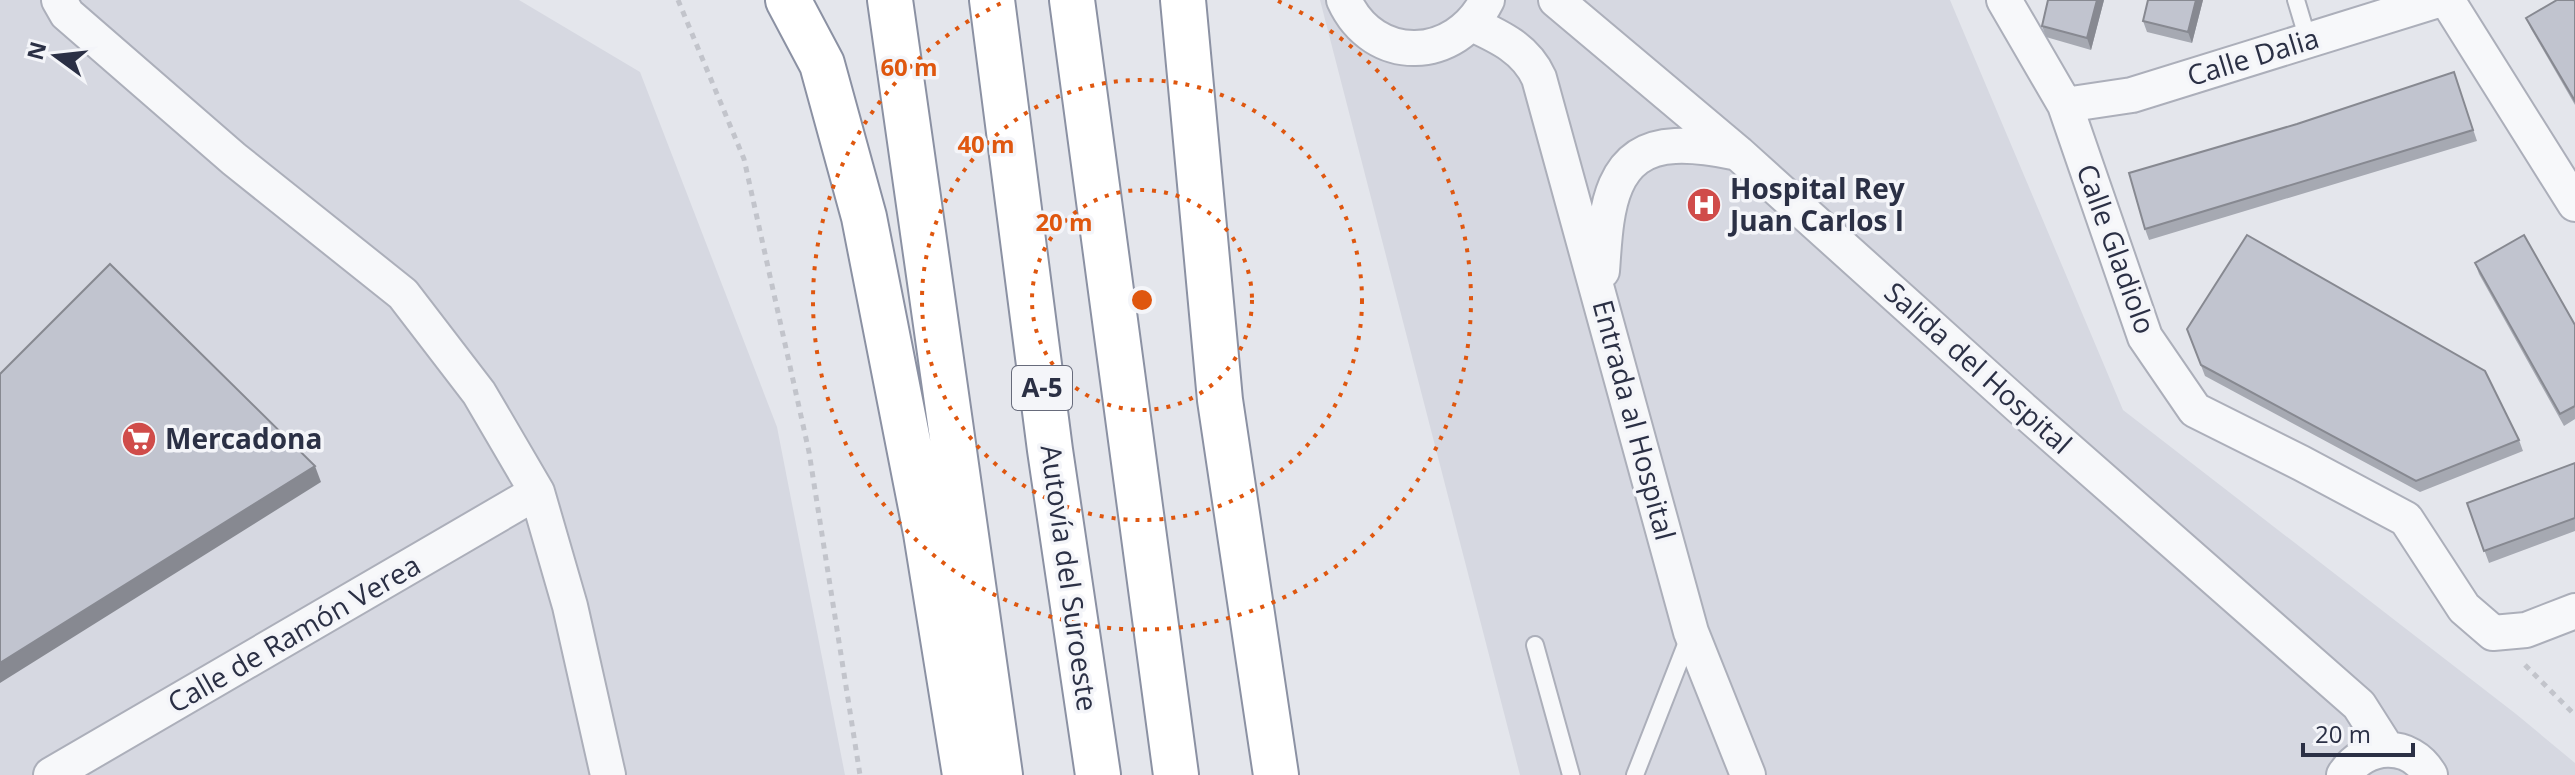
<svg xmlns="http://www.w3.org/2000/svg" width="2575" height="775" font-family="'Open Sans',sans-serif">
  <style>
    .built { fill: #d6d8e1 }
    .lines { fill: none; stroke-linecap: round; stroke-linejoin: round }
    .service-casing { stroke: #acafba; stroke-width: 20 }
    .minor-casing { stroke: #acafba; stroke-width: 38 }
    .motorway-casing { stroke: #8b91a3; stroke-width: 48 }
    .path { stroke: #c2c4cb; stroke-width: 5; stroke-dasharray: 6 6; stroke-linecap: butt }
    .service { stroke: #f7f8fa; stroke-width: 16 }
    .minor { stroke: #f7f8fa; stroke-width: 34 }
    .motorway { stroke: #fff; stroke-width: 44 }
    .wall { fill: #a6a9b2 }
    .shaded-wall { fill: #878991 }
    .building { fill: #c1c4cf; stroke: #878991; stroke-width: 2 }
    .ring { fill: none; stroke: #df570f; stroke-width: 4; stroke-dasharray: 4 8 }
    .labels { text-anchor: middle; stroke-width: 7; stroke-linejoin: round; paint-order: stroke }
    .shield { fill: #f4f5f9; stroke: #676b7b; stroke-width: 2 }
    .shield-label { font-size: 26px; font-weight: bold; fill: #2b3045 }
    .street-label { font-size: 28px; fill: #2b3045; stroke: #f4f5f9 }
    .poi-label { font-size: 28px; font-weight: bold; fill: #2b3045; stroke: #f4f5f9; text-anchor: start }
    .centre { fill: #df570f; stroke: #f4f5f9; stroke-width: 4 }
    .ring-label { font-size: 24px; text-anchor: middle; font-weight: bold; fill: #df570f; stroke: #f4f5f9; stroke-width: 7; stroke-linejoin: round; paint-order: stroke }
  </style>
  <rect width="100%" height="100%" fill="#e4e6ec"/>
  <path class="built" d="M0 0H519L640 72 777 427 845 775H0Z
    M1320 0H1950L2123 410 2516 714 2575 763V775H1520Z"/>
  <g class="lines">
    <g class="service-casing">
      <path id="service" d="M2296 0 2308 40
        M1535 645 1571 775
        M1635 775 1689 637"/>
    </g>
    <g class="minor-casing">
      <path id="minor" d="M59 0 67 14 234 159 403 294 479 393 537 492 570 606 608 775
        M1344 0C1374 66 1456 62 1487 0
        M1556 0 1738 153 2020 407 2359 705 2387 749
        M2004 0 2065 105 2145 337 2195 410 2301 463 2406 519 2464 608 2493 633 2526 630 2575 611
        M2447 0 2575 204
        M1472 24C1500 37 1526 49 1539 78L1691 632 1748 775
        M2065 105 2132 95 2438 0
        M1602 271C1606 218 1606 149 1675 146 1697 145 1717 149 1738 153
        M51 775 537 492
        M2344 775C2365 743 2410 740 2430 775"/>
    </g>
    <g class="motorway-casing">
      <path id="motorway" d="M788 0 822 64 864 217 926 533 965 775
        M890 0 1000 775
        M992 0 1050 450 1098 775
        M1072 0 1176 775
        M1183 0 1220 400 1276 775"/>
    </g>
    <path class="path" d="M678 0 744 159 809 452 860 775
      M2525 665 2575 715"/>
    <use href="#service" class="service"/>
    <use href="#minor" class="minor"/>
    <use href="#motorway" class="motorway"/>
  </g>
  <path class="wall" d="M2104 0 2091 50 2046 37 2042 26Z
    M2148 0H2203L2192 43 2147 32 2143 21Z
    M2575 1V105L2531 29 2526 18Z
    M2454 72 2477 141 2149 240 2145 229 2297 124Z
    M2475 263 2575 325V419L2564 426 2479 274Z
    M2187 329 2519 440 2523 451 2420 492 2205 376Z
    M2575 463V531L2489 563 2467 503Z"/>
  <path class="shaded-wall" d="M2097 0H2104L2091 50 2087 38Z
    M2196 0H2203L2192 43 2188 32Z
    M315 466 321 482 0 683V663Z"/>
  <path class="building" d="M2048 0H2097L2087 38 2042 26Z
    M2148 0H2196L2188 32 2143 21Z
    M2557 0H2574L2575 1V101L2526 18Z
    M2454 72 2473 130 2145 229 2129 173 2297 124Z
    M2247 235 2485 371 2519 440 2416 481 2201 365 2187 329Z
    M2524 235 2575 325V406L2560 414 2475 263Z
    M110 264 315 466 0 663V374Z
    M2575 463V518L2484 551 2467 503Z"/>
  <g class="ring">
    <circle cx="1142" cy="300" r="110"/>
    <circle cx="1142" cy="300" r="220"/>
    <path d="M1278 1A329 329 0 1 1 1006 1"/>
  </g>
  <defs>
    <g id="hospital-disc" transform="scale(1.8)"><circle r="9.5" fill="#d04c4a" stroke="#f4f5f9"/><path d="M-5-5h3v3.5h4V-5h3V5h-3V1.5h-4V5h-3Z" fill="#fff"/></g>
    <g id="supermarket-disc" transform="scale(1.8)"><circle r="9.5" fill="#d04c4a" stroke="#f4f5f9"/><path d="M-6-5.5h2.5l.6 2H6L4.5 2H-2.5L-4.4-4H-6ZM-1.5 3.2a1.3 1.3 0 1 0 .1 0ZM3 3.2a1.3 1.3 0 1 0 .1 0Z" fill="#fff"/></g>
  </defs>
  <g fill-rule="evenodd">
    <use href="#hospital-disc" x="1704" y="205"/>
    <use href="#supermarket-disc" x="139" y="439"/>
  </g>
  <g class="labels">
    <rect class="shield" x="1012" y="366" width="60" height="44" rx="6"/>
    <g class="shield-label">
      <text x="1042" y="397">A-5</text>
    </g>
    <g class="street-label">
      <text transform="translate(2253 57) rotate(-17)" y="10">Calle Dalia</text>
      <text transform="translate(2116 249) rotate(70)" y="10">Calle Gladiolo</text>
      <text transform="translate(1978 368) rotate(42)" y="10">Salida del Hospital</text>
      <text transform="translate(1634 420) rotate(75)" y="10">Entrada al Hospital</text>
      <text transform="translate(1069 578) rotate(82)" y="10">Autovía del Suroeste</text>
      <text transform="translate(294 634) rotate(-30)" y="10">Calle de Ramón Verea</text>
    </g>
    <g class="poi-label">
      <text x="1730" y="199">Hospital Rey<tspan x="1730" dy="32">Juan Carlos I</tspan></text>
      <text x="165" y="449">Mercadona</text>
    </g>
  </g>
  <circle cx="1142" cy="300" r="12" class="centre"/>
  <g class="ring-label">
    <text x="909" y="76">60 m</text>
    <text x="986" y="153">40 m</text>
    <text x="1064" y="231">20 m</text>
  </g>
  <g transform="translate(56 56) rotate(285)" stroke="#f4f5f9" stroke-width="6" paint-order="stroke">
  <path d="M0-6L14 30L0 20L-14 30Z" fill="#2b3045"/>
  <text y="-12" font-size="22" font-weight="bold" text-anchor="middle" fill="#2b3045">N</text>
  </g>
  <path d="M2303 743v12h110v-12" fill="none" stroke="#2b3045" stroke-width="4"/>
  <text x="2315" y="743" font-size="24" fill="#2b3045" stroke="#f4f5f9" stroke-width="6" paint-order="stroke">20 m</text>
</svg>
